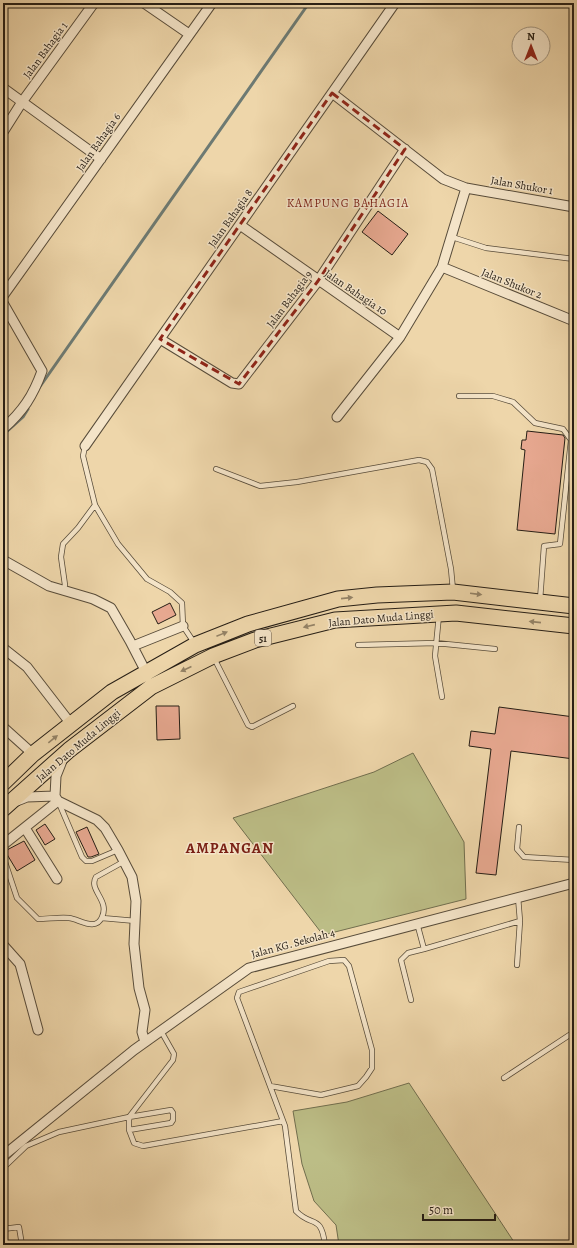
<svg xmlns="http://www.w3.org/2000/svg" width="577" height="1248" font-family="Alegreya,serif">
  <style>
    .green { fill: #bcbd86; stroke: #716e4e }
    .lines { fill: none; stroke-linecap: round; stroke-linejoin: round }
    .stream { stroke: #6d7a73; stroke-width: 3 }
    .building { fill: #e7a890; stroke: #261e15 }
    .service-casing { stroke: #584c3a; stroke-width: 6 }
    .minor-casing { stroke: #584c3a; stroke-width: 11 }
    .trunk-casing { stroke: #261e15; stroke-width: 17 }
    .service { stroke: #f4e4c8; stroke-width: 4.5 }
    .minor { stroke: #f4e4c8; stroke-width: 9 }
    .trunk { stroke: #eed6aa; stroke-width: 15 }
    .oneway { fill: #948367 }
    .marked { fill: none; stroke: #8f2418; stroke-width: 3; stroke-dasharray: 8 5; stroke-linejoin: round }
    .labels { text-anchor: middle; stroke-width: 3; stroke-linejoin: round; paint-order: stroke }
    .shield { fill: #f4e4c8; stroke: #64594b; stroke-width: 1 }
    .shield-label { font-size: 10px; font-weight: bold; fill: #261e15 }
    .street-label { font-size: 11px; fill: #261e15; stroke: #f4e4c8 }
    .neighbourhood-label { font-size: 12px; letter-spacing: 1px; fill: #7a1f14; stroke: #f4e4c8 }
    .district-label { font-size: 15px; font-weight: bold; letter-spacing: 1px; fill: #7a1f14; stroke: #f4e4c8 }
  </style>
  <rect width="100%" height="100%" fill="#eed6aa"/>
  <filter id="stains"><feTurbulence type="fractalNoise" baseFrequency=".005" numOctaves="4"/><feColorMatrix values="0 0 0 0 .2 0 0 0 0 .09 0 0 0 0 .02 0 0 0 .5 -.17"/></filter>
  <radialGradient id="worn" r=".72"><stop offset=".6" stop-color="#630" stop-opacity="0"/><stop offset="1" stop-color="#630" stop-opacity=".3"/></radialGradient>
  <path class="green" d="M413 753 464 842 466 899 323 935 233 818 374 772Z
    M409 1083 516 1245H339L336 1225 314 1201 302 1164 293 1111 347 1102Z"/>
  <g class="lines">
    <path class="stream" d="M39 388 309 3
      M3 435 23 417 28 409"/>
  </g>
  <path class="building" d="M378 211 408 234 392 255 362 232Z
    M527 431 563 435 565 438 555 534 517 530 525 450 521 449 522 440H526Z
    M170 603 176 615 158 624 152 612Z
    M156 706H179L180 739 157 740Z
    M499 707 574 717V759L511 751 496 875 476 873 491 749 469 746 471 731 495 734Z
    M45 824 55 839 45 845 36 830Z
    M87 827 99 854 91 857H88L76 832Z
    M24 841 35 860 17 871 5 851Z"/>
  <g class="lines">
    <g class="service-casing">
      <path id="service" d="M452 237 486 248 574 259
        M459 396H493L513 402 535 423 563 429 571 440 560 544 544 546 540 600
        M85 446 83 456 95 505 118 544 147 579 170 592 182 603 183 626 195 644
        M216 469 260 486 297 482 419 460 427 462 432 469 451 569 453 590
        M63 591 65 585 61 557 63 544 78 528 95 505
        M439 615 435 656 442 697
        M358 645 436 643 495 649
        M214 658 248 725 252 727 293 706
        M59 803 82 857 86 861H92L118 850
        M519 827 517 849 524 857 574 860
        M3 856 17 898 38 919C48 919 59 917 69 918 79 919 96 932 102 917 110 900 88 890 96 877L123 862
        M102 918 136 921
        M417 923 424 949 520 921 518 897
        M517 965 520 921
        M411 1000 401 960 408 953 424 949
        M504 1078 574 1032
        M270 1086 321 1095 358 1086 366 1077 372 1068V1050L349 966 344 960 329 961 239 992 237 998 285 1126 296 1211C312 1228 321 1213 325 1245
        M129 1130 171 1123 173 1120V1113L171 1110 129 1117V1130L134 1143 143 1146 283 1121
        M3 1168 26 1146 59 1132 129 1117 173 1060 174 1054 161 1031
        M3 1229 19 1227 22 1245"/>
    </g>
    <g class="minor-casing">
      <path id="minor" d="M144 3 189 34
        M3 88 101 159
        M332 93 443 179 466 188 574 207
        M3 132 22 102 94 3
        M240 225 400 337
        M442 267 574 321
        M3 296 212 3
        M3 303 42 371C33 396 23 411 3 429
        M160 339 232 383 239 384 318 281 405 149
        M337 417 400 337 442 267 466 188
        M85 446 395 3
        M3 560 49 586 93 599 111 608 130 641 146 672
        M133 646 183 626
        M3 648 27 667 71 724
        M3 727 33 754
        M62 761 56 776 55 796 58 801 97 820 105 828 118 850 132 877 136 901 134 944 139 988 145 1010 142 1032 145 1042
        M17 801 27 797 55 796
        M25 828 57 879
        M3 845 58 801
        M3 945 20 964 38 1030
        M3 1156 134 1050 249 968 574 883"/>
    </g>
    <g class="trunk-casing">
      <path id="trunk" d="M3 783 33 754 112 692 195 645 248 624 338 599 377 595 453 592 574 606
        M3 809 69 750 151 687 213 656 255 640 335 620 456 613 574 626"/>
    </g>
    <use href="#service" class="service"/>
    <use href="#minor" class="minor"/>
    <use href="#trunk" class="trunk"/>
  </g>
  <defs><path id="oneway-solid" d="M-6-.8H1V-3.2L6.5 0L1 3.2V.8H-6Z"/></defs>
  <g class="oneway">
    <use href="#oneway-solid" transform="translate(476 594) rotate(7)"/>
    <use href="#oneway-solid" transform="translate(347 598) rotate(-6)"/>
    <use href="#oneway-solid" transform="translate(535 622) rotate(-174)"/>
    <use href="#oneway-solid" transform="translate(309 626) rotate(167)"/>
    <use href="#oneway-solid" transform="translate(222 634) rotate(-22)"/>
    <use href="#oneway-solid" transform="translate(186 669) rotate(155)"/>
    <use href="#oneway-solid" transform="translate(53 739) rotate(-39)"/>
  </g>
  <path class="marked" d="M332 93 405 149 318 281 239 384 160 339Z"/>
  <g class="labels">
    <rect class="shield" x="255" y="630" width="16" height="16" rx="3"/>
    <g class="shield-label">
      <text x="263" y="642">51</text>
    </g>
    <g class="street-label">
      <text transform="translate(45 50) rotate(-54)" y="4">Jalan Bahagia 1</text>
      <text transform="translate(98 142) rotate(-55)" y="4">Jalan Bahagia 6</text>
      <text transform="translate(522 185) rotate(10)" y="4">Jalan Shukor 1</text>
      <text transform="translate(230 218) rotate(-55)" y="4">Jalan Bahagia 8</text>
      <text transform="translate(512 283) rotate(22)" y="4">Jalan Shukor 2</text>
      <text transform="translate(356 292) rotate(34)" y="4">Jalan Bahagia 10</text>
      <text transform="translate(289 299) rotate(-53)" y="4">Jalan Bahagia 9</text>
      <text transform="translate(381 618) rotate(-5)" y="4">Jalan Dato Muda Linggi</text>
      <text transform="translate(78 745) rotate(-40)" y="4">Jalan Dato Muda Linggi</text>
      <text transform="translate(293 943) rotate(-15)" y="4">Jalan KG. Sekolah 4</text>
    </g>
    <g class="neighbourhood-label">
      <text x="348" y="207">KAMPUNG BAHAGIA</text>
    </g>
    <g class="district-label">
      <text x="230" y="853">AMPANGAN</text>
    </g>
  </g>
  <rect width="577" height="1248" fill="none" stroke="#eed6aa" stroke-width="16"/>
  <rect x="4" y="4" width="569" height="1240" fill="none" stroke="#261e15" stroke-width="2"/>
  <rect x="8" y="8" width="561" height="1232" fill="none" stroke="#261e15"/>
  <g transform="translate(531 46)"><circle r="19" fill="#f4e4c8" stroke="#a29580"/>
  <path d="M0-3L7 15L0 10L-7 15Z" fill="#8f2418"/>
  <text y="-6" font-size="11" font-weight="bold" text-anchor="middle" fill="#261e15">N</text>
  </g>
  <path d="M423 1214v6h72v-6" fill="none" stroke="#261e15" stroke-width="2"/>
  <text x="429" y="1214" font-size="12" fill="#261e15" stroke="#f4e4c8" stroke-width="3" paint-order="stroke">50 m</text>
  <rect width="100%" height="100%" filter="url(#stains)"/>
  <rect width="100%" height="100%" fill="url(#worn)"/>
</svg>
